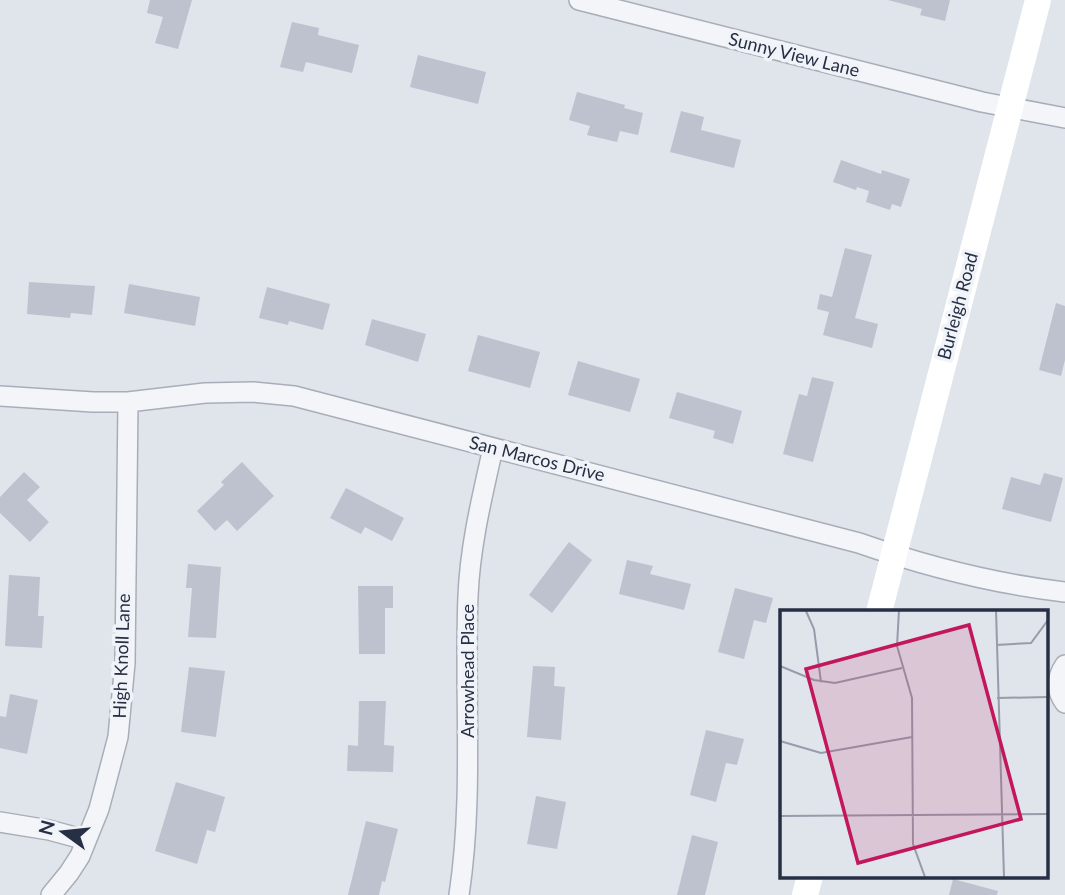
<svg xmlns="http://www.w3.org/2000/svg" width="1065" height="895" font-family="Lato,sans-serif">
  <style>
    .building { fill: #bdc2ce }
    .lines { fill: none; stroke-linecap: round; stroke-linejoin: round }
    .street-casing { stroke: #a8aeb9; stroke-width: 22 }
    .street { stroke: #f4f5f9; stroke-width: 19 }
    .secondary { stroke: #fff; stroke-width: 26 }
    .labels { text-anchor: middle; stroke-width: 7; stroke-linejoin: round; paint-order: stroke }
    .street-label { font-size: 18px; fill: #272f45; stroke: #f0f3f8 }
    .inset-road { fill: none; stroke: #969ca9; stroke-width: 2 }
    .view { fill: #c2185b; fill-opacity: 0.15; stroke: #c2185b; stroke-width: 3.5 }
    .inset-edge { fill: none; stroke: #272f45; stroke-width: 3.5 }
  </style>
  <rect width="100%" height="100%" fill="#e0e4eb"/>
  <path class="building" d="M150 0H192L178 49 155 43 163 17 147 13Z
    M888 0H950L945 21 920 15 922 9Z
    M292 22 319 28 318 35 359 45 352 73 306 62 303 72 280 67Z
    M418 55 486 72 478 104 410 87Z
    M577 92 625 105 624 108 643 113 638 135 620 131 617 142 587 135 590 126 569 120Z
    M681 111 704 117 701 130 741 140 734 168 670 152Z
    M841 160 881 174 882 170 910 179 901 207 892 204 890 210 866 202 869 191 857 187 856 190 833 182Z
    M845 248 872 255 855 318 878 324 872 348 823 335 829 312 817 309 820 294 832 297Z
    M29 282 95 286 92 315 71 313 70 318 27 314Z
    M129 284 200 297 195 326 124 313Z
    M267 287 330 304 323 330 289 321 288 325 259 318Z
    M1056 303 1065 306V360L1061 376 1039 370Z
    M372 319 426 334 418 362 365 345Z
    M478 335 540 352 530 388 468 371Z
    M578 361 640 379 630 412 568 395Z
    M812 377 834 382 813 462 783 454 799 394 807 396Z
    M677 392 742 411 733 444 713 438 715 431 669 418Z
    M242 462 274 496 237 531 227 520 215 531 197 511 224 485 221 482Z
    M24 472 40 487 27 500 49 522 30 542 0 513V497Z
    M1044 473 1063 478 1051 522 1002 509 1011 477 1040 485Z
    M346 488 404 518 392 541 365 527 361 534 330 518Z
    M569 542 592 560 552 613 529 595Z
    M627 560 653 566 650 574 691 584 684 610 619 594Z
    M188 564 221 567 216 638 188 637 192 588H186Z
    M9 575 40 577 38 616H44L42 648 5 646Z
    M358 586H393V608H385V654H359Z
    M735 588 773 598 766 623 754 620 744 659 718 652Z
    M533 666 555 667 554 686 565 687 561 740 527 737Z
    M189 667 225 671 216 737 181 732Z
    M10 694 38 700 27 754 0 748V716L6 717Z
    M359 701H386L384 745 394 746 393 772 347 771 348 745 358 746Z
    M706 730 744 739 737 765 726 763 716 802 690 795Z
    M176 782 225 797 215 832 207 830 197 864 155 851Z
    M536 796 566 802 557 849 527 844Z
    M366 821 398 829 385 882 382 881 379 895H348Z
    M692 835 718 842 705 895H677Z
    M953 879 998 891 997 895H949Z"/>
  <g class="lines">
    <g class="street-casing">
      <path id="street" d="M579 0 982 102 1065 118
        M0 396 93 402H128L205 393 253 392 294 396 859 543C925 566 996 584 1065 592
        M1065 665C1056 678 1056 691 1065 703
        M0 822 49 830 86 840
        M51 895 69 873 80 856 99 809 118 737 125 663 128 402
        M459 895C474 796 464 696 468 596 470 546 482 497 493 448"/>
    </g>
    <use href="#street" class="street"/>
    <path class="secondary" d="M879 612 1038 0
      M805 895 810 876"/>
  </g>
  <g class="labels">
    <g class="street-label">
      <text transform="translate(794 55) rotate(14)" y="6">Sunny View Lane</text>
      <text transform="translate(958 306) rotate(-75)" y="6">Burleigh Road</text>
      <text transform="translate(537 459) rotate(14)" y="6">San Marcos Drive</text>
      <text transform="translate(122 656) rotate(-88)" y="6">High Knoll Lane</text>
      <text transform="translate(468 671) rotate(-90)" y="6">Arrowhead Place</text>
    </g>
  </g>
  <g transform="translate(780 610)">
    <rect width="268" height="268" fill="#e0e4eb"/>
    <path class="inset-road" d="M119 0 117 36 132 88 133 234 145 267M216 0 224 267M26 1 34 19 41 72M216 35 251 33 268 10M0 56 34 70 55 73 122 58M217 88 268 87M0 131 41 143 132 127M0 206 268 204"/>
    <path class="view" d="M189 15 241 209 78 253 26 59Z"/>
    <rect width="268" height="268" class="inset-edge"/>
  </g>
  <g transform="translate(63 832) rotate(285)" stroke="#f0f3f8" stroke-width="5" paint-order="stroke">
  <path d="M0-5L12 26L0 18L-12 26Z" fill="#272f45"/>
  <text y="-10" font-size="19" font-weight="bold" text-anchor="middle" fill="#272f45">N</text>
  </g>
</svg>
